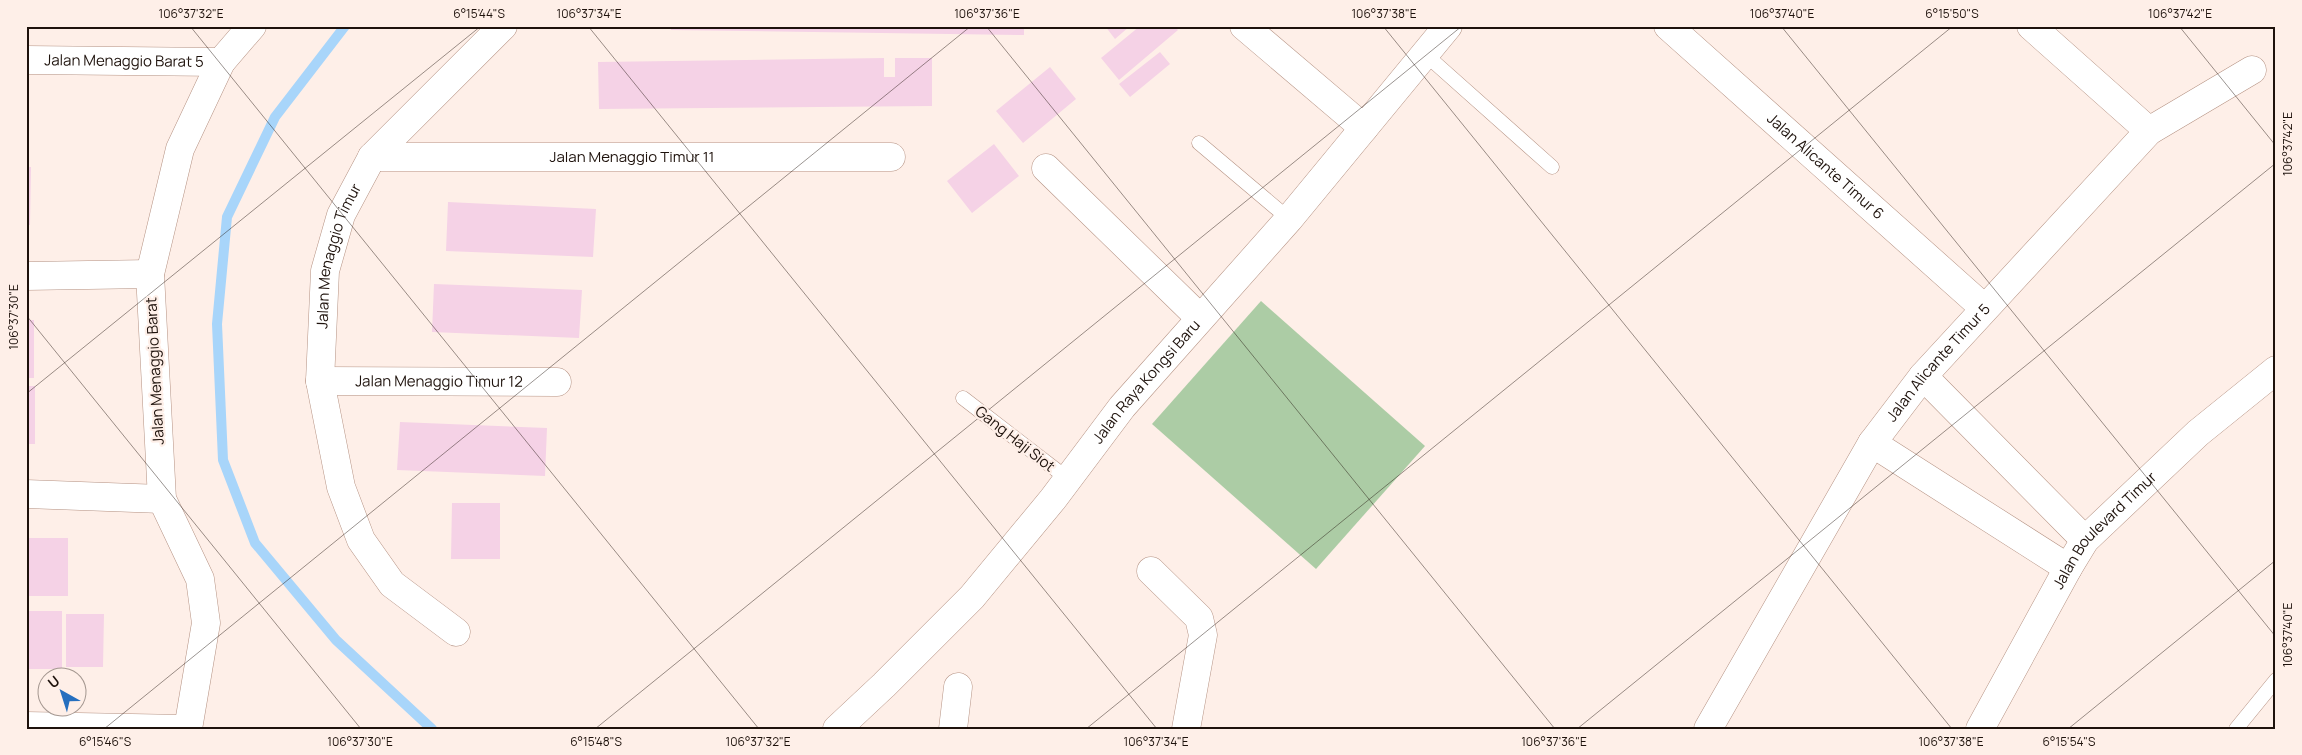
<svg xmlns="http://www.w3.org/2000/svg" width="2302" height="755" font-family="Manrope,sans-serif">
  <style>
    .green { fill: #accca5 }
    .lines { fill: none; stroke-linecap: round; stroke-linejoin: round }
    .stream { stroke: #a8d5fa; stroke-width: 10 }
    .building { fill: #f5d2e6 }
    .service-casing { stroke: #b59283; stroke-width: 15 }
    .minor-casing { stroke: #b59283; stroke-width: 29 }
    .service { stroke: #fff; stroke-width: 14 }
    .minor { stroke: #fff; stroke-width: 28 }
    .ticks { fill: none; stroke: #1e120c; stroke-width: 1; stroke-opacity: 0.45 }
    .labels { text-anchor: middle; stroke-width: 4.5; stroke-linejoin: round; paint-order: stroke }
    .street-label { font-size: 15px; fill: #1e120c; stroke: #feefe8 }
    .neatline { fill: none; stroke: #1e120c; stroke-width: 2 }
    .ticks-label { font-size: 12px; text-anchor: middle; fill: #1e120c }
  </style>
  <rect width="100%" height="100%" fill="#feefe8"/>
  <path class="green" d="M1261 301 1425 446 1316 569 1152 424Z"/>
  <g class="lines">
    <path class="stream" d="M345 26 275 117 227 217 217 324 223 460 255 543 336 640 432 729"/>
  </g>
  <path class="building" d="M671 26H1024V35L671 30Z
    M1105 26H1130L1115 39Z
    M1140 26H1174L1178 30 1119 80 1101 58Z
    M1160 52 1170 64 1130 97 1119 84Z
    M884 58V77H895V58H932V106L599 109 598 62Z
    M1050 67 1076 99 1023 143 996 111Z
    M994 144 1019 176 972 213 947 181Z
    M26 167H31L30 225H26Z
    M448 202 596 209 593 257 446 251Z
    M434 284 582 290 579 338 432 332Z
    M26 320H34V378H26Z
    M26 386H35V444H26Z
    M400 422 547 428 545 476 397 470Z
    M452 503H500V559H451Z
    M26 538H68V596H26Z
    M26 611H62V669H26Z
    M66 614H104L103 667H66Z"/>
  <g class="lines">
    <g class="service-casing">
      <path id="service" d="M1425 54 1552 167
        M1199 143 1289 219
        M963 398 1068 479
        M2236 729 2276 680"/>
    </g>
    <g class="minor-casing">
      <g id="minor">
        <path d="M1244 26 1364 128"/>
        <path id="s1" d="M1668 26 1984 308"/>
        <path d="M2031 26 2149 131"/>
        <path id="s2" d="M26 60 221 62"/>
        <path id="s3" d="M372 157H891"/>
        <path d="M1046 168 1200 318"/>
        <path d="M26 276 150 274"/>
        <path d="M1923 376 2085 540"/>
        <path id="s4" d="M320 381 557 382"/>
        <path d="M1872 443 2068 568"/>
        <path d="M26 494 162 499"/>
        <path d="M1151 571 1199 618 1203 635 1186 729"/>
        <path id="s5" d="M456 632 392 584 361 540 341 487 320 381 325 271 341 215 372 157 503 26"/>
        <path d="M26 726 184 729"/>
        <path d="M188 729 206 623 200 579 162 499 150 274 180 149 221 62 252 26"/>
        <path id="s6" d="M837 729 884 685 972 597 1053 499 1122 407 1289 219 1448 26"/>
        <path d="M953 729 958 687"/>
        <path id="s7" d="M1708 729 1872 443 1923 376 2149 131 2252 70"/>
        <path id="s8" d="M1980 729 2068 568 2085 540 2198 433 2276 370"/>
      </g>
    </g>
    <use href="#service" class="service"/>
    <use href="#minor" class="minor"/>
  </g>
  <path class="ticks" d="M190 26 759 729M588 26 1157 729M986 26 1555 729M1383 26 1952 729M1781 26 2276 637M2179 26 2276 146M26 315 361 729M26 394 481 26M104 729 971 26M595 729 1462 26M1086 729 1953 26M1577 729 2276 163M2068 729 2276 560"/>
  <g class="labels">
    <g class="street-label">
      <text dy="5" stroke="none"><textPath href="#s2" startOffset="98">Jalan Menaggio Barat 5</textPath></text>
      <text dy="5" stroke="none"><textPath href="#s3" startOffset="260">Jalan Menaggio Timur 11</textPath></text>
      <text dy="5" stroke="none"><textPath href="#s1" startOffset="211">Jalan Alicante Timur 6</textPath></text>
      <text dy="5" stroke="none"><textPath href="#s5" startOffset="426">Jalan Menaggio Timur</textPath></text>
      <text dy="5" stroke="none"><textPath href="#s7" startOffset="434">Jalan Alicante Timur 5</textPath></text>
      <text transform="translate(155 371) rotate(-93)" y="5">Jalan Menaggio Barat</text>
      <text dy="5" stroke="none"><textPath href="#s4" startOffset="119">Jalan Menaggio Timur 12</textPath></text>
      <text dy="5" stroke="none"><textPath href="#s6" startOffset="466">Jalan Raya Kongsi Baru</textPath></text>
      <text transform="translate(1015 439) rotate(38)" y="5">Gang Haji Siot</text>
      <text dy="5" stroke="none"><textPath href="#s8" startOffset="236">Jalan Boulevard Timur</textPath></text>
    </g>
  </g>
  <rect width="2302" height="755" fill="none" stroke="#feefe8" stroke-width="55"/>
  <g transform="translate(62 692) rotate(321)"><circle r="24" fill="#feefe8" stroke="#a49790"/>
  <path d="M0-4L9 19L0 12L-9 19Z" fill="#256fbf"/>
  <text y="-8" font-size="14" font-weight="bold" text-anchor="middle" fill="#1e120c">U</text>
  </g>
  <rect x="28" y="28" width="2246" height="700" class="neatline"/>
  <g class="ticks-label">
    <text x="191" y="18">106°37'32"E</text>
    <text x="479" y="18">6°15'44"S</text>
    <text x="589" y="18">106°37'34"E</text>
    <text x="987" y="18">106°37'36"E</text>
    <text x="1384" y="18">106°37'38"E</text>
    <text x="1782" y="18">106°37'40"E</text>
    <text x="1952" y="18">6°15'50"S</text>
    <text x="2180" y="18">106°37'42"E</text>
    <text transform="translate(2288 144) rotate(-90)" y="4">106°37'42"E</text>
    <text transform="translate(14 317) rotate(-90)" y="4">106°37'30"E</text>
    <text transform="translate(2288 635) rotate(-90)" y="4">106°37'40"E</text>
    <text x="105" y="746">6°15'46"S</text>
    <text x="360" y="746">106°37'30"E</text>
    <text x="596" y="746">6°15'48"S</text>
    <text x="758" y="746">106°37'32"E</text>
    <text x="1156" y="746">106°37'34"E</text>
    <text x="1554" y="746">106°37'36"E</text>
    <text x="1951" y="746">106°37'38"E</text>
    <text x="2069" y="746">6°15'54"S</text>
  </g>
</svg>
